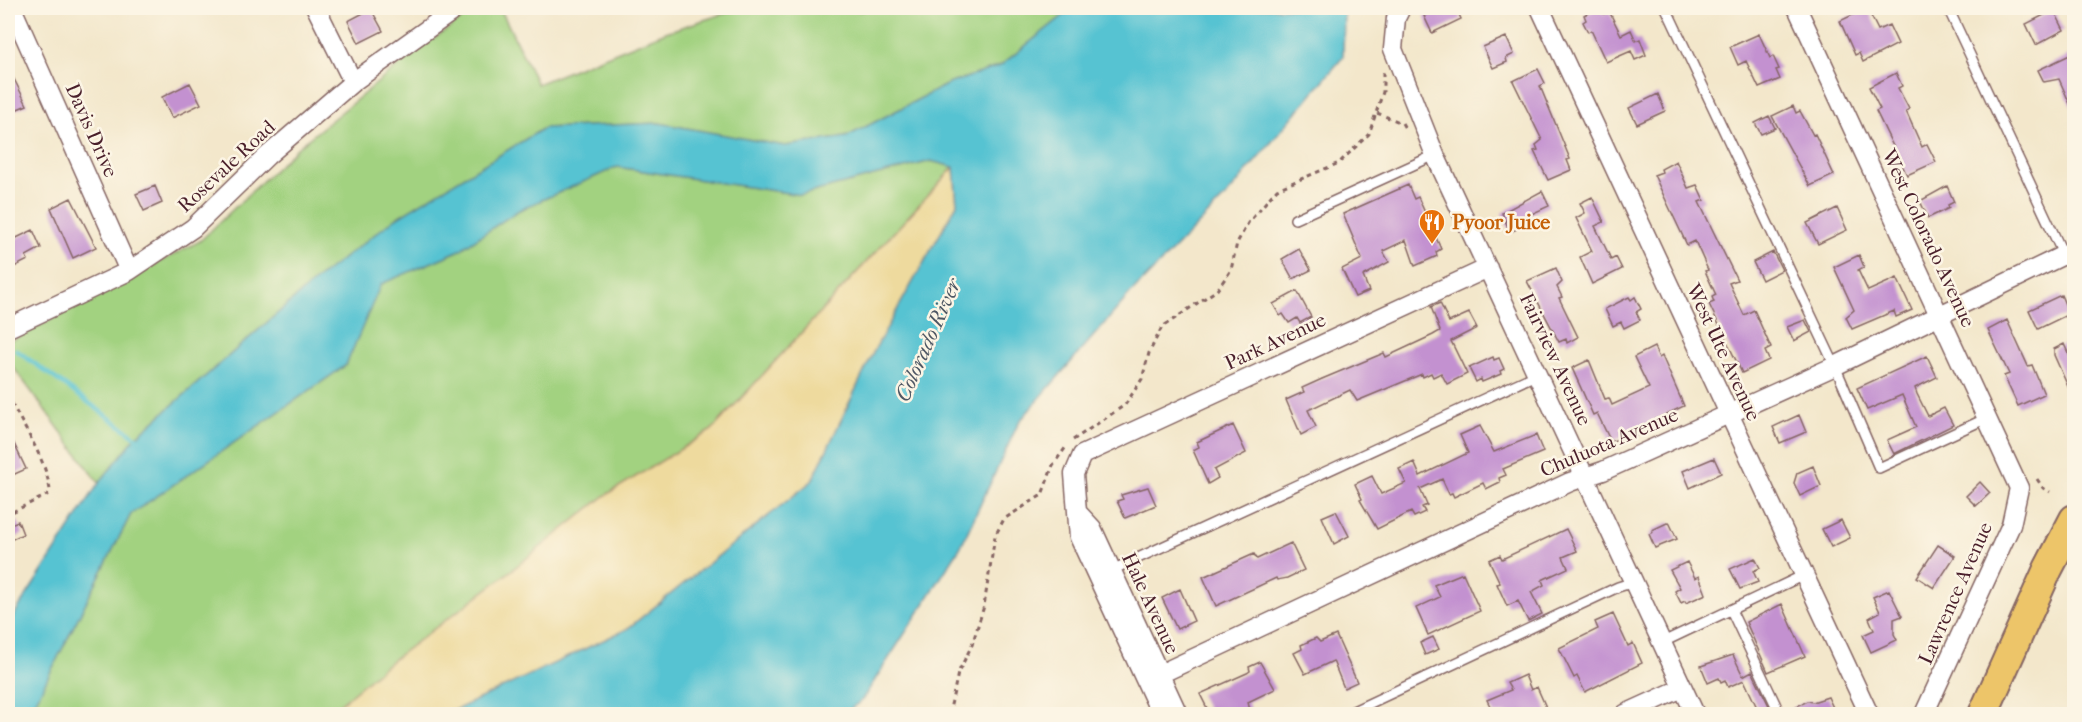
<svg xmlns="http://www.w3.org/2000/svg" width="2082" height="722" font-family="'IM FELL French Canon',serif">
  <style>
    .green { fill: #a2d280; stroke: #767856; stroke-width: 1.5 }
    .sand { fill: #eeda9e; stroke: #9c7c64; stroke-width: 1.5 }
    .water { fill: #57c3d2; stroke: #50717e; stroke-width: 1.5 }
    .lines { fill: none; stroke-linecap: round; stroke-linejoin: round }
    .stream { stroke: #57c3d2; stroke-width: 4.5 }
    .building { fill: #c391d0 }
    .service-casing { stroke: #856563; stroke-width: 12 }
    .minor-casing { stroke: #856563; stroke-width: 21 }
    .primary-casing { stroke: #856563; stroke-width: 32 }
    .path { stroke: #856563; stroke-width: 3; stroke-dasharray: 4.5 4.5; stroke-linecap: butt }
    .service { stroke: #fff; stroke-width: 9 }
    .minor { stroke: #fff; stroke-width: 18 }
    .primary { stroke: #edc569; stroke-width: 28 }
    .labels { text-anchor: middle; stroke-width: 5; stroke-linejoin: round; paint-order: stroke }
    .street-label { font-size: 20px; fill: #4a1f2b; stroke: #fcf5e5 }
    .food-label { font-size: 20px; font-weight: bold; fill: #c56008; stroke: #fcf5e5; text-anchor: start }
    .water-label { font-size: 21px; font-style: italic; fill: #4f5865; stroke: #fcf5e5 }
  </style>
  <rect width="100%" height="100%" fill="#fcf5e5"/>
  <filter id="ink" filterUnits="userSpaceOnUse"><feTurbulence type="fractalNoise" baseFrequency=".0167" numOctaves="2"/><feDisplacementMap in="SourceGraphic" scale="12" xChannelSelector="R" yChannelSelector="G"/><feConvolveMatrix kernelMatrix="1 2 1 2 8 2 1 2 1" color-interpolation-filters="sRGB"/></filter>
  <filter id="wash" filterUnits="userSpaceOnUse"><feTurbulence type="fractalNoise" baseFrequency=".008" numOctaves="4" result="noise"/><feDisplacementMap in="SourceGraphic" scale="24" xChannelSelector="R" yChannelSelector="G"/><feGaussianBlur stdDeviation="1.35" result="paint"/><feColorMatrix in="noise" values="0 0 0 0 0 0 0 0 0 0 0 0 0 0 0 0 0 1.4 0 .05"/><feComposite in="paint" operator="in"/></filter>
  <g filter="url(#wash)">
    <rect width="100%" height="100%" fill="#f3e7cb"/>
    <path class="green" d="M477 8H500L537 84 666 32 742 8H844L861 11 871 8H1073L1000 66 948 84 846 137 785 146 659 123 544 128 396 218 318 278 136 437 99 483 8 360V342L200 241 296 149 415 52Z
      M931 161 954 167 712 430 606 495 502 578 386 665 328 714H29L131 514 346 365 380 284 458 251 519 210 617 167 801 195Z"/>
    <path class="sand" d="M954 167 957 204 875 349 812 481 627 629 447 714H328L386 665 502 578 606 495 712 430Z"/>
    <path class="water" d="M1073 8H1344L1343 57 1227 195 1130 294 1019 422 960 548 862 700 844 714H447L627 629 812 481 875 349 957 204 954 167 931 161 801 195 617 167 519 210 458 251 381 284 346 365 131 514 29 714H8V624L99 483 136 437 318 278 396 218 544 128 659 123 785 146 846 137 948 84 1000 66Z"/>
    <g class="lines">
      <path class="stream" d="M16 350 136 437"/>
    </g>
    <g id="blocks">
      <path class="building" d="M1438 8H1456L1461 19 1432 33 1424 16Z
        M1599 8 1604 14 1609 11 1621 35 1631 30 1636 41 1640 39 1646 55 1635 60 1631 51 1606 62 1591 30 1588 32 1583 22 1586 20 1584 15Z
        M1867 8 1878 30 1889 25 1898 44 1863 62 1859 53 1855 55 1840 21Z
        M371 9 383 31 359 43 348 21Z
        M2054 10 2064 30 2036 45 2026 24Z
        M1759 34 1770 58 1773 56 1779 69 1776 70 1780 79 1759 88 1746 61 1738 65 1730 47Z
        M1506 37 1514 54 1506 58 1507 62 1493 68 1483 47Z
        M2074 53V113L2059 79 2044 82 2038 70Z
        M8 67 27 105 8 113Z
        M1538 69 1545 83 1540 86 1570 159 1567 160 1571 170 1548 180 1534 151 1538 150 1536 145 1542 140 1513 81Z
        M1896 73 1902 86 1898 88 1909 109 1906 111 1922 147 1927 144 1936 162 1907 175 1876 111 1880 109 1869 87Z
        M190 83 201 104 172 118 162 97Z
        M1658 94 1665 111 1637 124 1629 108Z
        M1793 106 1796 113 1800 111 1813 135 1815 134 1834 175 1810 186 1772 116Z
        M1769 116 1775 128 1761 134 1755 123Z
        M1676 161 1688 188 1697 185 1704 200 1699 202 1737 280 1729 283 1744 315 1754 310 1771 348 1765 351 1769 360 1742 373 1709 304 1714 302 1712 297 1716 295 1705 271 1708 270 1695 241 1687 245 1654 175 1662 172 1661 169Z
        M1408 185 1414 199 1418 197 1441 249 1436 252 1437 256 1415 266 1406 240 1383 251 1389 262 1363 276 1369 291 1355 297 1342 269 1362 259 1343 214Z
        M155 186 162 203 144 211 136 194Z
        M1947 186 1954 202 1948 205 1949 208 1928 218 1920 201Z
        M1542 191 1549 206 1529 215 1533 222 1510 232 1502 213Z
        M1592 197 1604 222 1595 226 1609 255 1611 260 1616 257 1622 269 1592 284 1580 257 1592 251 1576 218 1585 213 1580 203Z
        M71 198 96 247 73 258 51 208Z
        M1837 208 1847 230 1818 244 1807 223Z
        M33 230 41 248 26 256 28 260 8 270V242Z
        M1299 249 1311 270 1293 279 1282 259Z
        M1773 252 1782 270 1762 280 1753 262Z
        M1859 255 1864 267 1858 270 1868 291 1897 278 1912 310 1896 317 1894 311 1852 329 1846 317 1854 310 1834 267Z
        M1556 268 1562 282 1557 287 1562 297 1559 298 1578 337 1567 343 1566 339 1559 342 1527 281Z
        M1297 291 1311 317 1300 323 1297 318 1289 323 1283 314 1280 316 1273 304Z
        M2061 295 2069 314 2038 329 2029 310Z
        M1629 297 1631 300 1635 297 1641 309 1636 312 1640 320 1624 328 1621 322 1613 326 1605 309Z
        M1440 303 1449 322 1469 313 1477 328 1451 341 1467 374 1447 384 1441 373 1433 377 1431 373 1423 377 1422 374 1357 401 1350 390 1308 410 1316 427 1301 435 1286 400 1304 392 1302 388 1322 379 1384 353 1386 357 1433 335 1440 331 1431 307Z
        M1805 320 1811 332 1794 341 1787 327Z
        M2007 320 2028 366 2032 365 2044 394 2018 406 2004 376 2009 374 1988 330Z
        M2064 344 2074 366V400L2054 355V349Z
        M1654 347 1659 358 1662 356 1684 406 1648 423 1650 429 1624 441 1622 437 1611 442 1597 413 1593 415 1572 368 1589 360 1605 399 1609 398 1612 405 1649 388 1634 357Z
        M1927 356 1937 377 1915 388 1917 394 1928 416 1944 408 1953 425 1894 454 1887 440 1916 427 1902 395 1867 410 1857 388Z
        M1493 357 1494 360 1499 358 1504 369 1500 371 1501 374 1482 382 1481 379 1476 382 1469 368Z
        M1799 415 1806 432 1780 443 1773 427Z
        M1233 425 1246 453 1214 470 1218 478 1208 484 1193 450 1199 447 1197 442Z
        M1480 426 1494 452 1536 435 1543 452 1503 469 1506 475 1499 478 1500 482 1486 489 1483 483 1454 497 1452 493 1449 494 1442 479 1420 489 1427 505 1422 507 1425 512 1414 517 1411 512 1377 529 1360 500 1362 499 1355 484 1372 476 1381 494 1406 483 1399 469 1414 462 1420 476 1468 453 1460 435Z
        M8 431 26 469 8 477Z
        M1714 458 1721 473 1690 488 1683 471Z
        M1813 466 1821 486 1800 496 1794 483 1797 473Z
        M1980 482 1990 493 1976 506 1966 496Z
        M1148 487 1156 505 1125 518 1117 501 1123 499 1121 495Z
        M1336 511 1349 536 1334 544 1322 517Z
        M1841 520 1850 538 1831 547 1822 529Z
        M18 521 23 534 8 541V525Z
        M1669 522 1677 539 1655 548 1649 534 1653 532 1652 530Z
        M1566 529 1577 551 1563 557 1568 568 1542 580 1544 585 1531 592 1542 614 1528 621 1518 601 1507 606 1497 584 1500 583 1489 560 1500 555 1502 559Z
        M1291 543 1304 570 1287 578 1277 580 1276 578 1216 606 1203 577 1254 554 1257 559Z
        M1938 545 1955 556 1934 588 1917 577Z
        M1755 558 1760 568 1753 571 1758 582 1740 589 1730 569Z
        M1687 562 1695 578 1699 576 1706 594 1686 603 1685 601 1681 603 1675 591 1680 588 1670 570Z
        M1463 573 1480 611 1428 635 1416 608 1440 597 1434 585Z
        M1180 589 1194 621 1177 629 1162 598Z
        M1889 590 1902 616 1894 619V634L1897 640 1871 652 1863 635 1874 630 1869 618 1880 612 1873 597Z
        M1782 604 1805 656 1768 672 1746 622Z
        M1613 614 1628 646 1633 643 1642 663 1585 692 1577 676 1574 678 1559 648 1598 629 1595 622Z
        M1336 635 1357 682 1344 688 1333 661 1305 674 1294 653 1302 649 1301 645 1316 638 1320 642Z
        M1433 637 1439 649 1425 655 1420 643Z
        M1733 655 1743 676 1752 671 1773 714H1760L1744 680 1728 687 1725 680 1721 682 1719 678 1708 683 1701 666Z
        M1260 662 1275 689 1248 702 1250 711 1243 714H1210L1200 694 1247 673 1250 671 1249 667Z
        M1525 675 1531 690 1537 687 1549 714H1494L1487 700 1511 690 1507 683Z
        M1828 697 1836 714H1787L1786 711 1808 701 1813 702Z"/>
    </g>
  </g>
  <g filter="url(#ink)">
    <use href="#blocks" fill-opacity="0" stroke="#856563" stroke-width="1.5"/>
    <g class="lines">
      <g class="service-casing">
        <path id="service" d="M1666 8 1835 366 1879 468 1987 418
          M1948 8 2063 254
          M1295 219 1435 155
          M1112 570 1538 374
          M1731 610 1780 714
          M1661 643 1804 575
          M1347 714 1618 587 1634 582"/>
      </g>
      <g class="minor-casing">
        <path id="minor" d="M12 8 129 271
          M316 8 353 82
          M1401 8 1396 18 1393 49 1435 155 1695 714
          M1540 8 1869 714
          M1797 8 2019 488 2011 525 1924 714
          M8 328 129 271 193 228 267 156 353 82 457 8
          M1078 513 1092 528 1178 714
          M1160 674 1570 482 1603 471 1835 366 2074 250
          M1161 714 1079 537 1074 474 1082 455 1488 268
          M1625 714 1682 688"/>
      </g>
      <g class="primary-casing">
        <path id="primary" d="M1983 714 2048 569 2074 519"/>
      </g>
      <path class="path" d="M1377 113 1402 123 1406 130
        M8 395C22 427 45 455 50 490L47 495 8 514
        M1073 440 1125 405 1142 379 1149 353 1162 327 1217 290 1231 270 1237 243 1248 223 1277 189 1339 163 1369 134 1383 92V72
        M2037 479 2043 488 2050 492
        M949 714 958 673 972 645 984 606 995 536 1004 519 1042 495 1053 465 1066 447"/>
      <use href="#service" class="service"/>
      <use href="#minor" class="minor"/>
      <use href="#primary" class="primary"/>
    </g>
  </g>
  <defs>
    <g id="restaurant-pin" transform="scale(1.35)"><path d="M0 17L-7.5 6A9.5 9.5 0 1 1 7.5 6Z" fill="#e8710a" stroke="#fcf5e5"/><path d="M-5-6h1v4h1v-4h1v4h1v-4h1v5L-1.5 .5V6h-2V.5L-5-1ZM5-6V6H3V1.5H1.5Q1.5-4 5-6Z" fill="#fff"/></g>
  </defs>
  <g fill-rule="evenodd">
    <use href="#restaurant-pin" x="1432" y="222"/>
  </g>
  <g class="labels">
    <g class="street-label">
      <text transform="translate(92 130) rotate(66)" y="7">Davis Drive</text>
      <text transform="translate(226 166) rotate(-43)" y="7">Rosevale Road</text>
      <text transform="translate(1929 238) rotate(65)" y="7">West Colorado Avenue</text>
      <text transform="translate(1275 341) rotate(-25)" y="7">Park Avenue</text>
      <text transform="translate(1724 352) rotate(65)" y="7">West Ute Avenue</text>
      <text transform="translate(1556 359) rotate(65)" y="7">Fairview Avenue</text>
      <text transform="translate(1609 442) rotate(-23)" y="7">Chuluota Avenue</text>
      <text transform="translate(1955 593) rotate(-66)" y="7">Lawrence Avenue</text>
      <text transform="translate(1151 603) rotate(65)" y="7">Hale Avenue</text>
    </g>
    <g class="food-label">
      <text x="1452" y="229">Pyoor Juice</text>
    </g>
    <g class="water-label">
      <text transform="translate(928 340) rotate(-66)" y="7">Colorado River</text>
    </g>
  </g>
  <rect width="2082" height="722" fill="none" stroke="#fcf5e5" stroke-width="30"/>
</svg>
